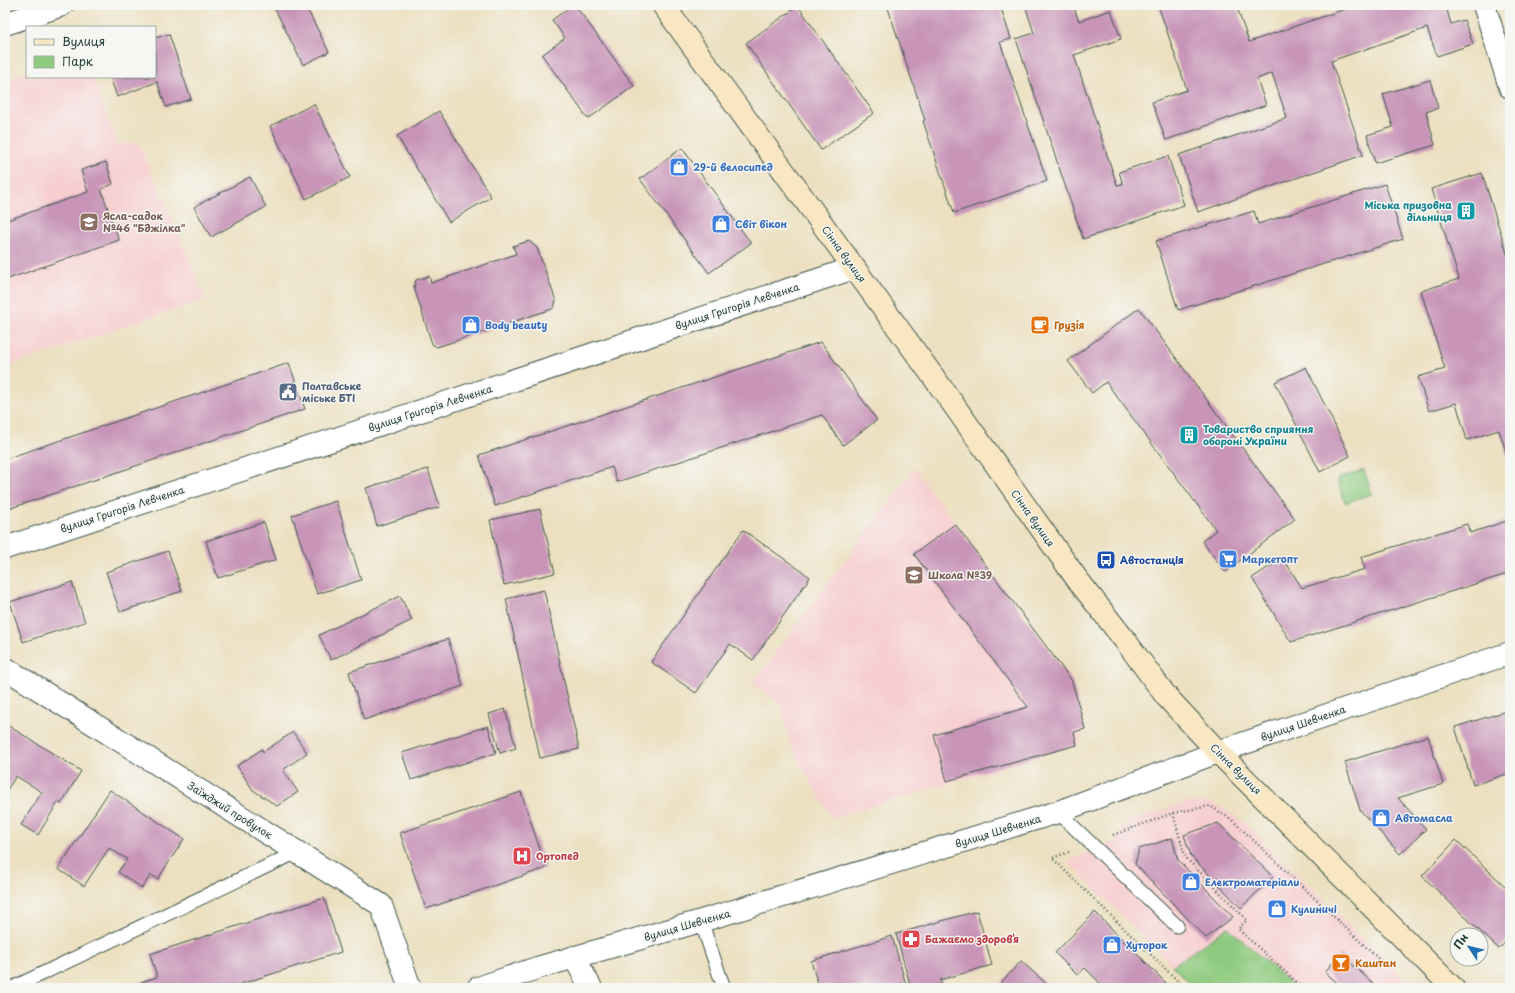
<svg xmlns="http://www.w3.org/2000/svg" width="1515" height="993" font-family="'Playpen Sans',sans-serif">
  <style>
    .built { fill: #f7cfd0 }
    .green { fill: #8eca7f; stroke: #56845a }
    .building { fill: #c895b8 }
    .lines { fill: none; stroke-linecap: round; stroke-linejoin: round }
    .service-casing { stroke: #3e5549; stroke-width: 15 }
    .minor-casing { stroke: #3e5549; stroke-width: 24 }
    .tertiary-casing { stroke: #3e5549; stroke-width: 24 }
    .secondary-casing { stroke: #3e5549; stroke-width: 24 }
    .path { stroke: #3e5549; stroke-width: 2.5; stroke-dasharray: 1 3; stroke-linecap: butt }
    .service { stroke: #fff; stroke-width: 13 }
    .minor { stroke: #fff; stroke-width: 22 }
    .tertiary { stroke: #fff; stroke-width: 22 }
    .secondary { stroke: #f9e7c3; stroke-width: 22 }
    .labels { text-anchor: middle; stroke-width: 3; stroke-linejoin: round; paint-order: stroke }
    .shop-label { font-size: 10px; font-weight: bold; fill: #366cbe; stroke: #f6f6f2; text-anchor: start }
    .culture-label { font-size: 10px; font-weight: bold; fill: #0d838f; stroke: #f6f6f2; text-anchor: end }
    .education-label { font-size: 10px; font-weight: bold; fill: #785e54; stroke: #f6f6f2; text-anchor: start }
    .street-label { font-size: 10px; fill: #1f3d34; stroke: #f6f6f2 }
    .food-label { font-size: 10px; font-weight: bold; fill: #c56008; stroke: #f6f6f2; text-anchor: start }
    .service-label { font-size: 10px; font-weight: bold; fill: #4e5e75; stroke: #f6f6f2; text-anchor: start }
    .transit-label { font-size: 10px; font-weight: bold; fill: #164399; stroke: #f6f6f2; text-anchor: start }
    .health-label { font-size: 10px; font-weight: bold; fill: #be3a42; stroke: #f6f6f2; text-anchor: start }
  </style>
  <rect width="100%" height="100%" fill="#f6f6f2"/>
  <filter id="ink" filterUnits="userSpaceOnUse"><feTurbulence type="fractalNoise" baseFrequency=".025" numOctaves="2"/><feDisplacementMap in="SourceGraphic" scale="8" xChannelSelector="R" yChannelSelector="G"/><feConvolveMatrix kernelMatrix="1 2 1 2 8 2 1 2 1" color-interpolation-filters="sRGB"/></filter>
  <filter id="wash" filterUnits="userSpaceOnUse"><feTurbulence type="fractalNoise" baseFrequency=".012" numOctaves="4" result="noise"/><feDisplacementMap in="SourceGraphic" scale="16" xChannelSelector="R" yChannelSelector="G"/><feGaussianBlur stdDeviation="0.9" result="paint"/><feColorMatrix in="noise" values="0 0 0 0 0 0 0 0 0 0 0 0 0 0 0 0 0 1.4 0 .05"/><feComposite in="paint" operator="in"/></filter>
  <g filter="url(#wash)">
    <rect width="100%" height="100%" fill="#ece0c1"/>
    <path class="built" d="M27 72V77H92L118 144 139 143 206 299 5 367V80Z
      M915 469 1072 681 1085 729 1078 745 832 818 796 756 788 737 782 705 752 683Z
      M1208 802 1220 807 1241 820 1414 988H1295L1228 928 1172 966 1067 861 1114 842 1127 822 1184 803Z"/>
    <path class="green" d="M1364 470 1372 494 1345 503 1337 479Z
      M1228 927 1295 988H1195L1172 966Z"/>
    <g id="blocks">
      <path class="building" d="M273 5H305L329 52 303 65Z
        M573 5H575L634 86 588 119 542 55 565 38 552 20Z
        M887 5H1000L1011 39 1000 42 1047 181 954 213 923 121 925 120Z
        M1025 5H1073L1079 21 1111 10 1121 39 1074 55 1117 185 1123 184 1119 172 1168 156 1184 205 1083 239 1016 39 1034 33Z
        M1158 5H1236L1249 42 1351 7V5H1440L1441 9 1446 7 1451 24 1464 20 1473 44 1437 56 1427 28 1331 61 1363 155 1198 212 1179 155 1287 118 1272 73 1257 79 1266 105 1166 140 1152 102 1187 90Z
        M798 6 874 113 821 150 746 43Z
        M169 34 191 99 166 107 157 82 117 97 110 77H155V38Z
        M1430 80 1438 108 1426 112 1435 145 1375 163 1367 135 1393 127 1383 94Z
        M314 104 350 177 306 199 270 126Z
        M439 111 491 197 449 222 397 136Z
        M682 148 751 243 709 273 640 179Z
        M106 162 113 184 101 189 119 240 5 280V221L88 192 81 170Z
        M1482 173 1510 263V464L1499 430 1467 440 1456 403 1429 411 1418 377 1445 369 1421 291 1459 279 1431 189Z
        M250 177 266 207 211 237 194 207Z
        M1385 184 1403 239 1178 310 1156 241 1254 211 1258 224Z
        M529 241 537 248 556 301 554 307 552 309 437 347 432 344 414 287 416 280 429 276 431 283 516 254 513 246Z
        M1139 308 1295 519 1225 572 1202 541 1216 530 1106 382 1092 393 1068 361Z
        M821 342 877 420 843 445 822 415 617 482 612 467 495 506 479 455Z
        M289 363 305 409 5 510V459Z
        M1306 367 1350 456 1320 472 1275 382Z
        M428 469 440 507 377 526 366 488Z
        M336 501 361 580 317 594 292 515Z
        M540 509 555 573 504 585 490 520Z
        M1510 520V573L1291 642 1252 578 1283 558 1302 588 1365 569 1361 557 1467 524 1470 533Z
        M264 522 276 560 218 578 206 541Z
        M955 524 1072 681 1085 729 1074 732 1077 745 947 781 934 735 1028 707 914 554Z
        M743 530 810 577 753 660 730 644 696 693 651 662Z
        M168 551 182 591 120 612 106 572Z
        M72 582 85 622 23 642 10 602Z
        M544 590 579 749 540 758 506 599Z
        M400 596 412 620 331 660 319 635Z
        M448 639 463 686 364 720 349 672Z
        M505 709 516 748 500 753 489 714Z
        M1510 710V773L1473 785 1455 727Z
        M7 725 81 771 61 804 58 802 38 835 21 825 42 792 16 776 5 793V728Z
        M488 726 496 753 411 780 402 753Z
        M293 732 307 753 283 770 298 792 277 806 253 790 237 766 262 749 263 752Z
        M1428 736 1443 784 1398 798 1426 829 1400 854 1360 810 1345 762Z
        M110 790 184 839 158 879 151 875 142 888 118 872 127 859 109 848 84 886 58 869Z
        M521 792 546 868 426 909 400 833Z
        M1218 823 1273 877 1241 908 1191 856 1184 835Z
        M1172 838 1178 860 1233 917 1206 938 1135 864 1139 849Z
        M1456 840 1510 891V937L1499 949 1422 876Z
        M324 898 341 952 228 988H124L157 977 150 954Z
        M977 911 992 965 940 980 943 988H911L896 934Z
        M1095 912 1171 988H1105L1085 968 1077 975 1055 953Z
        M892 936 907 988H819L811 961Z
        M1340 954 1373 983 1369 988H1343L1325 972Z
        M1021 961 1051 988H1000L998 986Z"/>
    </g>
  </g>
  <g filter="url(#ink)">
    <use href="#blocks" fill-opacity="0" stroke="#3e5549" stroke-width="1"/>
    <g class="lines">
      <g class="service-casing">
        <path id="service" d="M1058 812 1177 926
          M701 921 724 988
          M12 988 297 852"/>
      </g>
      <g class="minor-casing">
        <path id="minor" d="M1484 5 1510 87
          M5 548 854 268
          M5 668 381 905 410 988
          M574 957 591 988"/>
      </g>
      <g class="tertiary-casing">
        <path id="tertiary" d="M5 24 62 5
          M478 988 537 968 701 921 1058 812 1218 752 1510 653"/>
      </g>
      <g class="secondary-casing">
        <path id="secondary" d="M663 5 948 397 1077 579 1127 643 1166 696 1218 752 1453 988"/>
      </g>
      <path class="path" d="M1173 813 1185 857 1247 920 1238 929 1303 988
        M1113 835 1173 813 1210 806 1231 819 1387 967
        M1069 852 1052 858 1185 988"/>
      <use href="#service" class="service"/>
      <use href="#minor" class="minor"/>
      <use href="#tertiary" class="tertiary"/>
      <use href="#secondary" class="secondary"/>
    </g>
  </g>
  <defs>
    <g id="shop-square" transform="scale(1)"><rect x="-9" y="-9" width="18" height="18" rx="4" fill="#3f7fe0" stroke="#f6f6f2"/><path d="M-5-2.5h2.3a2.7 3.5 0 0 1 5.4 0H5L5.5 6h-11ZM-1.5-2.5h3a1.5 2.3 0 0 0-3 0Z" fill="#fff"/></g>
    <g id="building-square" transform="scale(1)"><rect x="-9" y="-9" width="18" height="18" rx="4" fill="#0f9aa8" stroke="#f6f6f2"/><path d="M-4-6H4V6H1V3H-1V6H-4ZM-2.5-4.3h1.7v1.8h-1.7ZM.8-4.3h1.7v1.8H.8ZM-2.5-1h1.7V.8h-1.7ZM.8-1h1.7V.8H.8Z" fill="#fff"/></g>
    <g id="school-square" transform="scale(1)"><rect x="-9" y="-9" width="18" height="18" rx="4" fill="#8d6e63" stroke="#f6f6f2"/><path d="M0-5L7-2L0 1L-7-2ZM-4 1L0 2.5L4 1V4Q0 6-4 4Z" fill="#fff"/></g>
    <g id="cafe-square" transform="scale(1)"><rect x="-9" y="-9" width="18" height="18" rx="4" fill="#e8710a" stroke="#f6f6f2"/><path d="M-5.5-4.5H6V0H3Q3 3.5 0 3.5H-2.5Q-5.5 3.5-5.5 0ZM3-3.2v2h1.7v-2ZM-6 4.5H4V6H-6Z" fill="#fff"/></g>
    <g id="civic-square" transform="scale(1)"><rect x="-9" y="-9" width="18" height="18" rx="4" fill="#5c6f8a" stroke="#f6f6f2"/><path d="M-.6-6.5H3V-4.5H.6V-3L4-1V1h2V6H-6V1h2V-1L-.6-3ZM-1.2 2.5V6h2.4V2.5Z" fill="#fff"/></g>
    <g id="supermarket-square" transform="scale(1)"><rect x="-9" y="-9" width="18" height="18" rx="4" fill="#3f7fe0" stroke="#f6f6f2"/><path d="M-6-5.5h2.5l.6 2H6L4.5 2H-2.5L-4.4-4H-6ZM-1.5 3.2a1.3 1.3 0 1 0 .1 0ZM3 3.2a1.3 1.3 0 1 0 .1 0Z" fill="#fff"/></g>
    <g id="bus-square" transform="scale(1)"><rect x="-9" y="-9" width="18" height="18" rx="4" fill="#1a4fb4" stroke="#f6f6f2"/><path d="M-5-6H5V4H4V6H2V4H-2V6H-4V4H-5ZM-3.5-4V0h7V-4ZM-3.5 1.2v1.5H-2V1.2ZM2 1.2v1.5H3.5V1.2Z" fill="#fff"/></g>
    <g id="hospital-square" transform="scale(1)"><rect x="-9" y="-9" width="18" height="18" rx="4" fill="#e0444e" stroke="#f6f6f2"/><path d="M-5-5h3v3.5h4V-5h3V5h-3V1.5h-4V5h-3Z" fill="#fff"/></g>
    <g id="pharmacy-square" transform="scale(1)"><rect x="-9" y="-9" width="18" height="18" rx="4" fill="#e0444e" stroke="#f6f6f2"/><path d="M-2-6h4v4h4v4h-4v4h-4v-4h-4v-4h4Z" fill="#fff"/></g>
    <g id="bar-square" transform="scale(1)"><rect x="-9" y="-9" width="18" height="18" rx="4" fill="#e8710a" stroke="#f6f6f2"/><path d="M-6-5H6L.8 .8V4.5H3.5V6h-7V4.5H-.8V.8Z" fill="#fff"/></g>
  </defs>
  <g fill-rule="evenodd">
    <use href="#shop-square" x="679" y="167"/>
    <use href="#building-square" x="1466" y="211"/>
    <use href="#school-square" x="89" y="222"/>
    <use href="#shop-square" x="721" y="224"/>
    <use href="#shop-square" x="471" y="325"/>
    <use href="#cafe-square" x="1040" y="325"/>
    <use href="#civic-square" x="288" y="392"/>
    <use href="#building-square" x="1189" y="435"/>
    <use href="#supermarket-square" x="1228" y="559"/>
    <use href="#bus-square" x="1106" y="560"/>
    <use href="#school-square" x="914" y="575"/>
    <use href="#shop-square" x="1381" y="818"/>
    <use href="#hospital-square" x="522" y="856"/>
    <use href="#shop-square" x="1191" y="882"/>
    <use href="#shop-square" x="1277" y="909"/>
    <use href="#pharmacy-square" x="911" y="939"/>
    <use href="#shop-square" x="1112" y="945"/>
    <use href="#bar-square" x="1341" y="963"/>
  </g>
  <g class="labels">
    <g class="shop-label">
      <text x="693" y="171">29-й велосипед</text>
      <text x="735" y="228">Світ вікон</text>
      <text x="485" y="329">Body beauty</text>
      <text x="1242" y="563">Маркетопт</text>
      <text x="1395" y="822">Автомасла</text>
      <text x="1205" y="886">Електроматеріали</text>
      <text x="1291" y="913">Кулиничі</text>
      <text x="1126" y="949">Хуторок</text>
    </g>
    <g class="culture-label">
      <text x="1452" y="209">Міська призовна<tspan x="1452" dy="12">дільниця</tspan></text>
      <text x="1203" y="433" text-anchor="start">Товариство сприяння<tspan x="1203" dy="12">обороні України</tspan></text>
    </g>
    <g class="education-label">
      <text x="103" y="220">Ясла-садок<tspan x="103" dy="12">№46 "Бджілка"</tspan></text>
      <text x="928" y="579">Школа №39</text>
    </g>
    <g class="street-label">
      <text transform="translate(844 254) rotate(54)" y="4">Сінна вулиця</text>
      <text transform="translate(737 306) rotate(-18)" y="4">вулиця Григорія Левченка</text>
      <text transform="translate(430 408) rotate(-18)" y="4">вулиця Григорія Левченка</text>
      <text transform="translate(122 509) rotate(-18)" y="4">вулиця Григорія Левченка</text>
      <text transform="translate(1033 518) rotate(55)" y="4">Сінна вулиця</text>
      <text transform="translate(1303 723) rotate(-19)" y="4">вулиця Шевченка</text>
      <text transform="translate(1236 769) rotate(45)" y="4">Сінна вулиця</text>
      <text transform="translate(230 810) rotate(32)" y="4">Заїжджий провулок</text>
      <text transform="translate(998 831) rotate(-17)" y="4">вулиця Шевченка</text>
      <text transform="translate(687 925) rotate(-16)" y="4">вулиця Шевченка</text>
    </g>
    <g class="food-label">
      <text x="1054" y="329">Грузiя</text>
      <text x="1355" y="967">Каштан</text>
    </g>
    <g class="service-label">
      <text x="302" y="390">Полтавське<tspan x="302" dy="12">міське БТІ</tspan></text>
    </g>
    <g class="transit-label">
      <text x="1120" y="564">Автостанція</text>
    </g>
    <g class="health-label">
      <text x="536" y="860">Ортопед</text>
      <text x="925" y="943">Бажаємо здоровʼя</text>
    </g>
  </g>
  <rect width="1515" height="993" fill="none" stroke="#f6f6f2" stroke-width="20"/>
  <rect x="26" y="26" width="130" height="52" fill="#f6f6f2" stroke="#a0aca6"/>
  <rect x="34" y="39" width="20" height="6" fill="#f9e7c3" stroke="#a0aca6"/>
  <text x="62" y="46" font-size="12" fill="#1f3d34">Вулиця</text>
  <rect x="34" y="56" width="20" height="12" fill="#8eca7f" stroke="#a0aca6"/>
  <text x="62" y="66" font-size="12" fill="#1f3d34">Парк</text>
  <g transform="translate(1469 947) rotate(305)"><circle r="19" fill="#f6f6f2" stroke="#a0aca6"/>
  <path d="M0-3L7 15L0 10L-7 15Z" fill="#1f6fb2"/>
  <text y="-6" font-size="11" font-weight="bold" text-anchor="middle" fill="#1f3d34">Пн</text>
  </g>
</svg>
